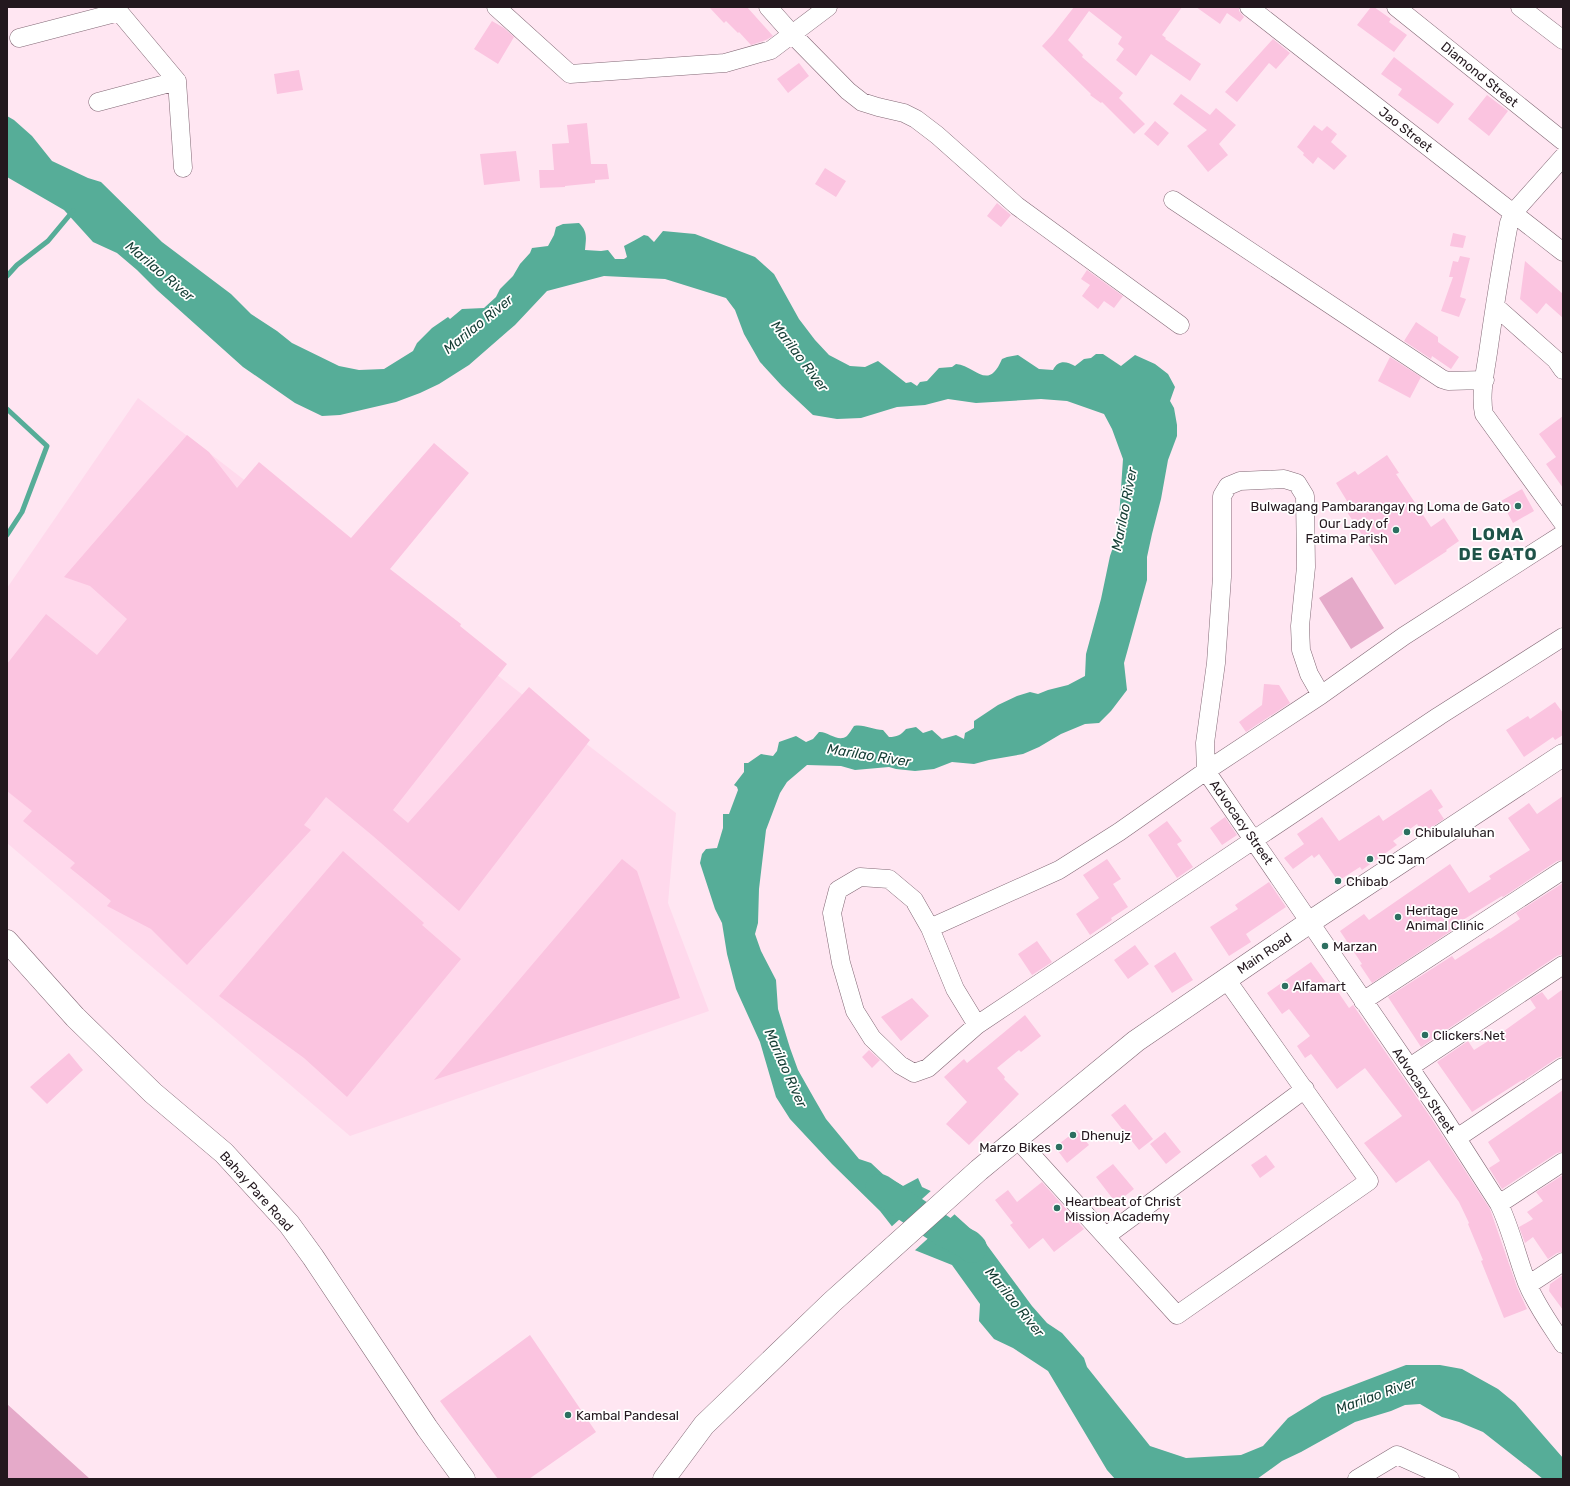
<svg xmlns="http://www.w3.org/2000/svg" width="1570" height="1486" font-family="Rubik,sans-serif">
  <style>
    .built { fill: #ffd9ec }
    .green { fill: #e5aac9 }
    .water { fill: #56ad98 }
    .pier { fill: #ffe6f2 }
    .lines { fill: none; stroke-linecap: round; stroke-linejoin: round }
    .stream { stroke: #56ad98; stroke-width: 5 }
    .river { stroke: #56ad98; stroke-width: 30 }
    .building { fill: #fbc4e0 }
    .minor-casing { stroke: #836976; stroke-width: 19 }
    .major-casing { stroke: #836976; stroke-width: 23 }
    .minor { stroke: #fff; stroke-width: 18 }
    .major { stroke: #fff; stroke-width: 22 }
    .poi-dot { fill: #2c6f60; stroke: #fff; stroke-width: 1.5 }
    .labels { text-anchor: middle; stroke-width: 3.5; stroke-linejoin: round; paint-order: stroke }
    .street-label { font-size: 13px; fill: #23181e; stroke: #fff }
    .poi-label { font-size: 13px; fill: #23181e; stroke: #fff; text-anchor: start }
    .water-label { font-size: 14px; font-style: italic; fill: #143d34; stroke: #fff }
    .district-label { font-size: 17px; font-weight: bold; letter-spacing: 1px; fill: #1e5348; stroke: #fff }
  </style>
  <rect width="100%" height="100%" fill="#ffe6f2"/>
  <path class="built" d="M138 398 676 813 668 903 709 1011 350 1136 7 843V588Z"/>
  <path class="green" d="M1352 577 1384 628 1351 649 1319 598Z
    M7 1404 90 1479H7Z"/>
  <path class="water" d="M7 116 14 120 32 136 52 161 88 178 101 182 162 242 231 294 251 314 277 331 292 343 339 366 359 370 384 369 413 351 417 343 432 328 448 317 450 319 462 309 484 308 496 297 500 289 513 276 520 264 530 253 532 248 548 246 554 235 556 227 563 224 579 223C588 232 586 238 585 250L601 251 608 250 615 259H624L627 257 624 246C631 242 638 239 644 235L648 236 654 242 663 231 695 234 755 257 774 274 799 319 815 340 829 355 850 366 865 367 878 361 906 383 911 382 917 386 920 382 927 381 939 368 952 367 956 364C976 366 988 392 1002 359L1007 357 1018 355 1039 369 1053 370C1058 360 1066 361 1075 366L1084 359 1091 358 1096 354H1103L1121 366 1135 355 1155 364 1168 374 1175 387 1170 401 1174 408 1177 425V436L1168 460 1161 499 1152 534 1147 557V580L1124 663 1127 690 1111 711 1099 723 1085 724 1061 734 1039 747 1023 754 989 760 974 764 952 762 934 769 915 771 896 769 889 767 855 770 841 766 807 765 787 782 780 793 766 830 759 889 758 923 755 934 761 951 776 980 778 1009 790 1048 798 1070 815 1100 826 1119 859 1159 871 1163 887 1178 898 1183 903 1186 918 1178 922 1187 935 1193 894 1229 880 1211 832 1164 790 1119 776 1097 760 1042 736 989 727 954 722 923 715 909 700 863 702 854 706 849 717 848 723 828V814H729L738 790 737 787 734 785 744 772V763H748L761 754 773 756 777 751 779 742 796 736 806 742 813 739 819 732C828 731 838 743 847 736 849 734 852 729 854 726 864 724 873 730 883 730L889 737C897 737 901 735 906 729L916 727 923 733 932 730 942 739 956 735 964 739 965 733 974 728V721L998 705 1017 696 1030 692 1038 694 1048 690 1068 685 1085 676 1086 654 1101 599 1110 556 1118 533 1123 459 1112 429 1104 414 1067 401 1041 399 976 403 948 399 925 405 897 407 861 418 837 419 813 415 782 386 760 362 744 334 735 310 726 298 665 279 604 276 547 291 515 325 469 365 439 384 420 393 396 402 340 415 322 416 295 403 243 367 157 290 137 270 117 253 93 242 64 210 7 177Z
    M953 1213 984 1241 1032 1306 1047 1323 1062 1333 1084 1358 1087 1367 1150 1446 1186 1458 1241 1455 1263 1446 1288 1418 1322 1397 1406 1365H1440L1462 1369 1498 1389 1515 1403 1563 1458V1479H1543L1483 1432 1459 1422 1442 1417 1420 1404 1405 1405 1391 1411 1355 1422 1301 1452 1282 1461 1257 1479H1115L1107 1470 1048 1371 1013 1348 994 1339 979 1321 980 1304 952 1265 912 1249Z"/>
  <path class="pier" d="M933 1189 937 1191 936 1194 895 1230H893L890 1228Z
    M951 1211 956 1213 913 1252 910 1250V1247Z"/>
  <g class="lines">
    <path class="stream" d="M7 276 17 265 48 241 73 211
      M7 409 47 446 22 512 7 535"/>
    <path class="river" d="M880 1189 943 1231 969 1245 972 1248"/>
  </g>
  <path class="building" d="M709 7H747L773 36 766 40 751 45 739 32 738 33 726 21 724 23Z
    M1074 7H1182L1162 35 1166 38 1165 39 1201 64 1190 81 1151 54 1136 76 1116 60 1124 49 1118 44 1122 37 1089 11 1068 40 1083 55 1082 57 1123 93 1119 98 1145 124 1134 134 1102 102 1101 103 1090 95 1091 94 1042 46 1053 34Z
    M1196 7H1239V11L1244 17 1240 22 1227 13 1220 24Z
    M1371 7H1374L1391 19 1389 22 1407 35 1394 52 1357 25Z
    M492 21 504 28 514 37 498 64 474 49Z
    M1273 39 1290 53 1276 69 1269 63 1237 102 1225 92Z
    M1394 57 1454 104 1438 124 1398 95 1402 89 1381 74Z
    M799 63 809 76 788 93 777 79Z
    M299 70 303 90 277 94 274 74Z
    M1181 94 1210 115 1216 108 1236 125 1219 144 1228 155 1208 172 1187 146 1207 130 1173 104Z
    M1487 95 1508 111 1489 136 1468 119Z
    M1155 121 1169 133 1158 146 1144 134Z
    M587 123 591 164H607L609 179 595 180V183L565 186V187L540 188 539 170H554L552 144 569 143 567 125Z
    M1314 125 1322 131 1327 126 1337 134 1331 142 1347 156 1334 170 1318 157 1313 164 1303 155 1304 153 1297 147Z
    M516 151 520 181 484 185 480 154Z
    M825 168 846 181 836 197 815 184Z
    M997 203 1011 215 1001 227 987 216Z
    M1453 233 1466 236 1463 248 1450 246Z
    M1460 256 1470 258 1460 297 1466 299 1459 317 1441 311 1453 277H1449L1453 261 1458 262Z
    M1525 261 1563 294V318L1546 303 1537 314 1520 299Z
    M1087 270 1123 296 1114 308 1104 301 1098 309 1082 296 1090 285 1081 279Z
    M1416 322 1438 337V342L1459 357 1451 369 1432 356 1431 359 1404 341Z
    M1390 357 1421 377 1410 398 1378 381Z
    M1563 416V488L1546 464 1556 457 1539 434Z
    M187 435 209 452 237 488 259 462 351 538 434 443 469 473 390 569 461 624 460 626 507 664 393 810 408 823 529 687 590 740 459 911 373 836 326 797 304 825 311 830 187 965 151 929 107 906 111 901 70 868 75 863 23 821 32 811 7 791V664L46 614 97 655 127 619 90 586 64 577Z
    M1387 455 1399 473 1396 474 1431 527 1444 518 1459 541 1446 550 1447 551 1395 585 1345 509 1350 506 1336 483 1355 471 1358 475Z
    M1522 489 1534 511 1513 523 1501 501Z
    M1264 684 1279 685 1290 703 1246 732 1239 722 1262 705Z
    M1555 702 1563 713V735L1555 740 1553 737 1524 757 1506 730 1528 716 1530 719Z
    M1431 789 1443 807 1438 810 1444 819 1423 833 1417 824 1393 841 1397 845 1380 857 1362 870 1360 867 1338 881 1319 854 1314 858 1312 855 1293 869 1284 858 1304 844 1297 834 1322 817 1339 841 1379 815 1383 821Z
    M1563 796V860L1557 861 1503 897 1502 896 1458 923 1459 925 1457 927 1372 983 1360 965 1362 964 1340 931 1364 914 1369 920 1450 864 1469 893 1491 879 1489 876 1530 850 1508 818 1529 803 1537 814Z
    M1225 817 1237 835 1222 845 1210 828Z
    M1167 821 1182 841 1177 844 1193 867 1177 878 1148 835Z
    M343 851 424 923 422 925 461 959 347 1097 304 1058 219 996Z
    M622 859 637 871 680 998 434 1080Z
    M1107 859 1121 879 1113 884 1128 907 1111 918 1112 920 1090 935 1076 914 1099 898 1083 875Z
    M1269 882 1286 907 1246 934 1251 942 1229 956 1210 927 1238 909 1235 905Z
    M1563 883V954L1557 956 1421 1047 1388 997 1452 956 1455 960 1489 938 1490 939 1520 919 1516 913Z
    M1037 941 1052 962 1032 975 1018 954Z
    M1135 945 1149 964 1128 979 1114 960Z
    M1175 952 1193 980 1172 993 1154 966Z
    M1311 962 1330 988 1334 986 1349 1008 1353 1005 1431 1118 1490 1209 1517 1287 1527 1309 1504 1318 1481 1261 1483 1260 1468 1224 1469 1223 1459 1202 1429 1160 1396 1183 1364 1143 1402 1116 1365 1068 1337 1089 1311 1054 1305 1058 1297 1046 1310 1036 1289 1009 1282 1014 1267 993Z
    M1563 989V1056L1557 1058 1523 1081 1522 1080 1472 1112 1437 1062 1468 1041 1474 1050 1504 1031 1536 1008 1530 999 1542 992 1548 1000Z
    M912 998 929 1016 901 1041 881 1017Z
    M1025 1015 1041 1036 1021 1052 1019 1050 997 1068 1005 1077 1004 1079 1019 1094 969 1145 946 1124 967 1102 944 1077 964 1059 967 1063Z
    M869 1050 880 1060 872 1068 862 1057Z
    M69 1053 83 1070 47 1104 30 1087Z
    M1563 1090V1152L1557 1153 1502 1189 1489 1168 1500 1161 1488 1142Z
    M1125 1104 1153 1139 1139 1150 1111 1115Z
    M1077 1130 1089 1145 1067 1163 1055 1147Z
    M1165 1132 1181 1152 1166 1164 1150 1144Z
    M1266 1155 1275 1167 1260 1178 1251 1165Z
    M1113 1164 1134 1189 1116 1203 1096 1177Z
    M1563 1175V1252L1557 1253 1548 1259 1533 1237 1525 1243 1519 1227 1533 1219 1527 1212 1543 1201 1536 1192Z
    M1042 1182 1084 1229 1054 1252 1043 1238 1029 1249 1010 1225 1013 1223 995 1200 1008 1190 1017 1202Z
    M1563 1275V1310L1549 1291 1550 1284Z
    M530 1335 596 1432 529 1479H498L440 1401Z"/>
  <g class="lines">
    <g class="minor-casing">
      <path id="minor" d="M115 7 177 81 183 168
        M496 7 570 74 725 63 771 50 828 7
        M768 7 792 34 848 91 862 102 878 107 904 113 916 119 937 135 1017 206 1180 325
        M1249 7 1563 252
        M1396 7 1563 141
        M1520 7 1563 40
        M19 38 119 12
        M98 102 177 81
        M1563 157 1513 213 1509 223C1501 266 1494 310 1488 353 1485 373 1480 395 1484 414L1563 523
        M1173 200 1442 379 1448 381 1485 380
        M1495 306 1556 360 1563 370
        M1321 695 1309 674 1301 650 1300 626 1306 567 1305 496 1297 483 1284 479 1240 481 1228 486 1222 496V577L1216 663 1205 743 1206 771 1440 1112 1499 1204C1511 1229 1517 1257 1527 1283 1536 1305 1550 1324 1563 1344
        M930 928 1059 870 1119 832 1206 771 1321 695 1404 636 1563 534
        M1363 1001 1563 870
        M977 1025 955 989 930 928 914 900 889 879 860 877 838 890 832 913 841 963 855 1011 872 1038 900 1065 914 1073 928 1068 977 1025 1439 716 1563 637
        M1410 1067 1563 965
        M1457 1138 1563 1067
        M1017 1139 1177 1315 1369 1181 1226 979
        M1499 1204 1563 1162
        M1106 1236 1305 1089
        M1528 1285 1563 1262
        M1357 1479 1397 1455 1450 1479"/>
    </g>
    <g class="major-casing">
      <path id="major" d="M7 941 75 1017 153 1093 224 1153 289 1224 313 1257 427 1428 464 1479
        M664 1479 704 1425 832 1302 979 1170 1136 1041 1310 922 1563 755"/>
    </g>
    <use href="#minor" class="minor"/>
    <use href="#major" class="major"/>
  </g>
  <g class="poi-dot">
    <circle cx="1518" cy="506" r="4"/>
    <circle cx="1396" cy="530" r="4"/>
    <circle cx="1407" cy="832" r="4"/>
    <circle cx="1370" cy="859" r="4"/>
    <circle cx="1338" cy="881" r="4"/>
    <circle cx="1398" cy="917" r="4"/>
    <circle cx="1325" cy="946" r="4"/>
    <circle cx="1285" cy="986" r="4"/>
    <circle cx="1425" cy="1035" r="4"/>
    <circle cx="1073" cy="1135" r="4"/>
    <circle cx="1059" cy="1147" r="4"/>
    <circle cx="1057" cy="1208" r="4"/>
    <circle cx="568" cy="1415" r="4"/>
  </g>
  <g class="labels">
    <g class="street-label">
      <text transform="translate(1480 74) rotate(39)" y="5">Diamond Street</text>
      <text transform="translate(1406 129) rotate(38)" y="5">Jao Street</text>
      <text transform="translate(1242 822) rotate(55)" y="5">Advocacy Street</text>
      <text transform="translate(1264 953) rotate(-34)" y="5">Main Road</text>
      <text transform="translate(1424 1090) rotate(56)" y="5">Advocacy Street</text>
      <text transform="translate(257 1191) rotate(48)" y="5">Bahay Pare Road</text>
    </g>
    <g class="poi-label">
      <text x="1510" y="511" text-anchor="end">Bulwagang Pambarangay ng Loma de Gato</text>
      <text x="1388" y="528" text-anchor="end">Our Lady of<tspan x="1388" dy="15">Fatima Parish</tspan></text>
      <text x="1415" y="837">Chibulaluhan</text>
      <text x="1378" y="864">JC Jam</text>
      <text x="1346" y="886">Chibab</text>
      <text x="1406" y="915">Heritage<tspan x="1406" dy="15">Animal Clinic</tspan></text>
      <text x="1333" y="951">Marzan</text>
      <text x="1293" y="991">Alfamart</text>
      <text x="1433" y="1040">Clickers.Net</text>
      <text x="1081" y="1140">Dhenujz</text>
      <text x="1051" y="1152" text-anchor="end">Marzo Bikes</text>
      <text x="1065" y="1206">Heartbeat of Christ<tspan x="1065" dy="15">Mission Academy</tspan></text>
      <text x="576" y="1420">Kambal Pandesal</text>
    </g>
    <g class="water-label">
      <text transform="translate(160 271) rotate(40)" y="5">Marilao River</text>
      <text transform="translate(478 324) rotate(-39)" y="5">Marilao River</text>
      <text transform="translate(800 356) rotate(53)" y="5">Marilao River</text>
      <text transform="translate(1124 509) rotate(-79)" y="5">Marilao River</text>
      <text transform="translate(869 755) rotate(9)" y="5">Marilao River</text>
      <text transform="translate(786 1068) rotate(66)" y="5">Marilao River</text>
      <text transform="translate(1015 1302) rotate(51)" y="5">Marilao River</text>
      <text transform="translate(1376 1395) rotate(-20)" y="5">Marilao River</text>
    </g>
    <g class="district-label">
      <text x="1498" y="540">LOMA<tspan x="1498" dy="20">DE GATO</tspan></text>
    </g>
  </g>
  <rect width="1570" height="1486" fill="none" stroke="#23181e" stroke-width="16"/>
</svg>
